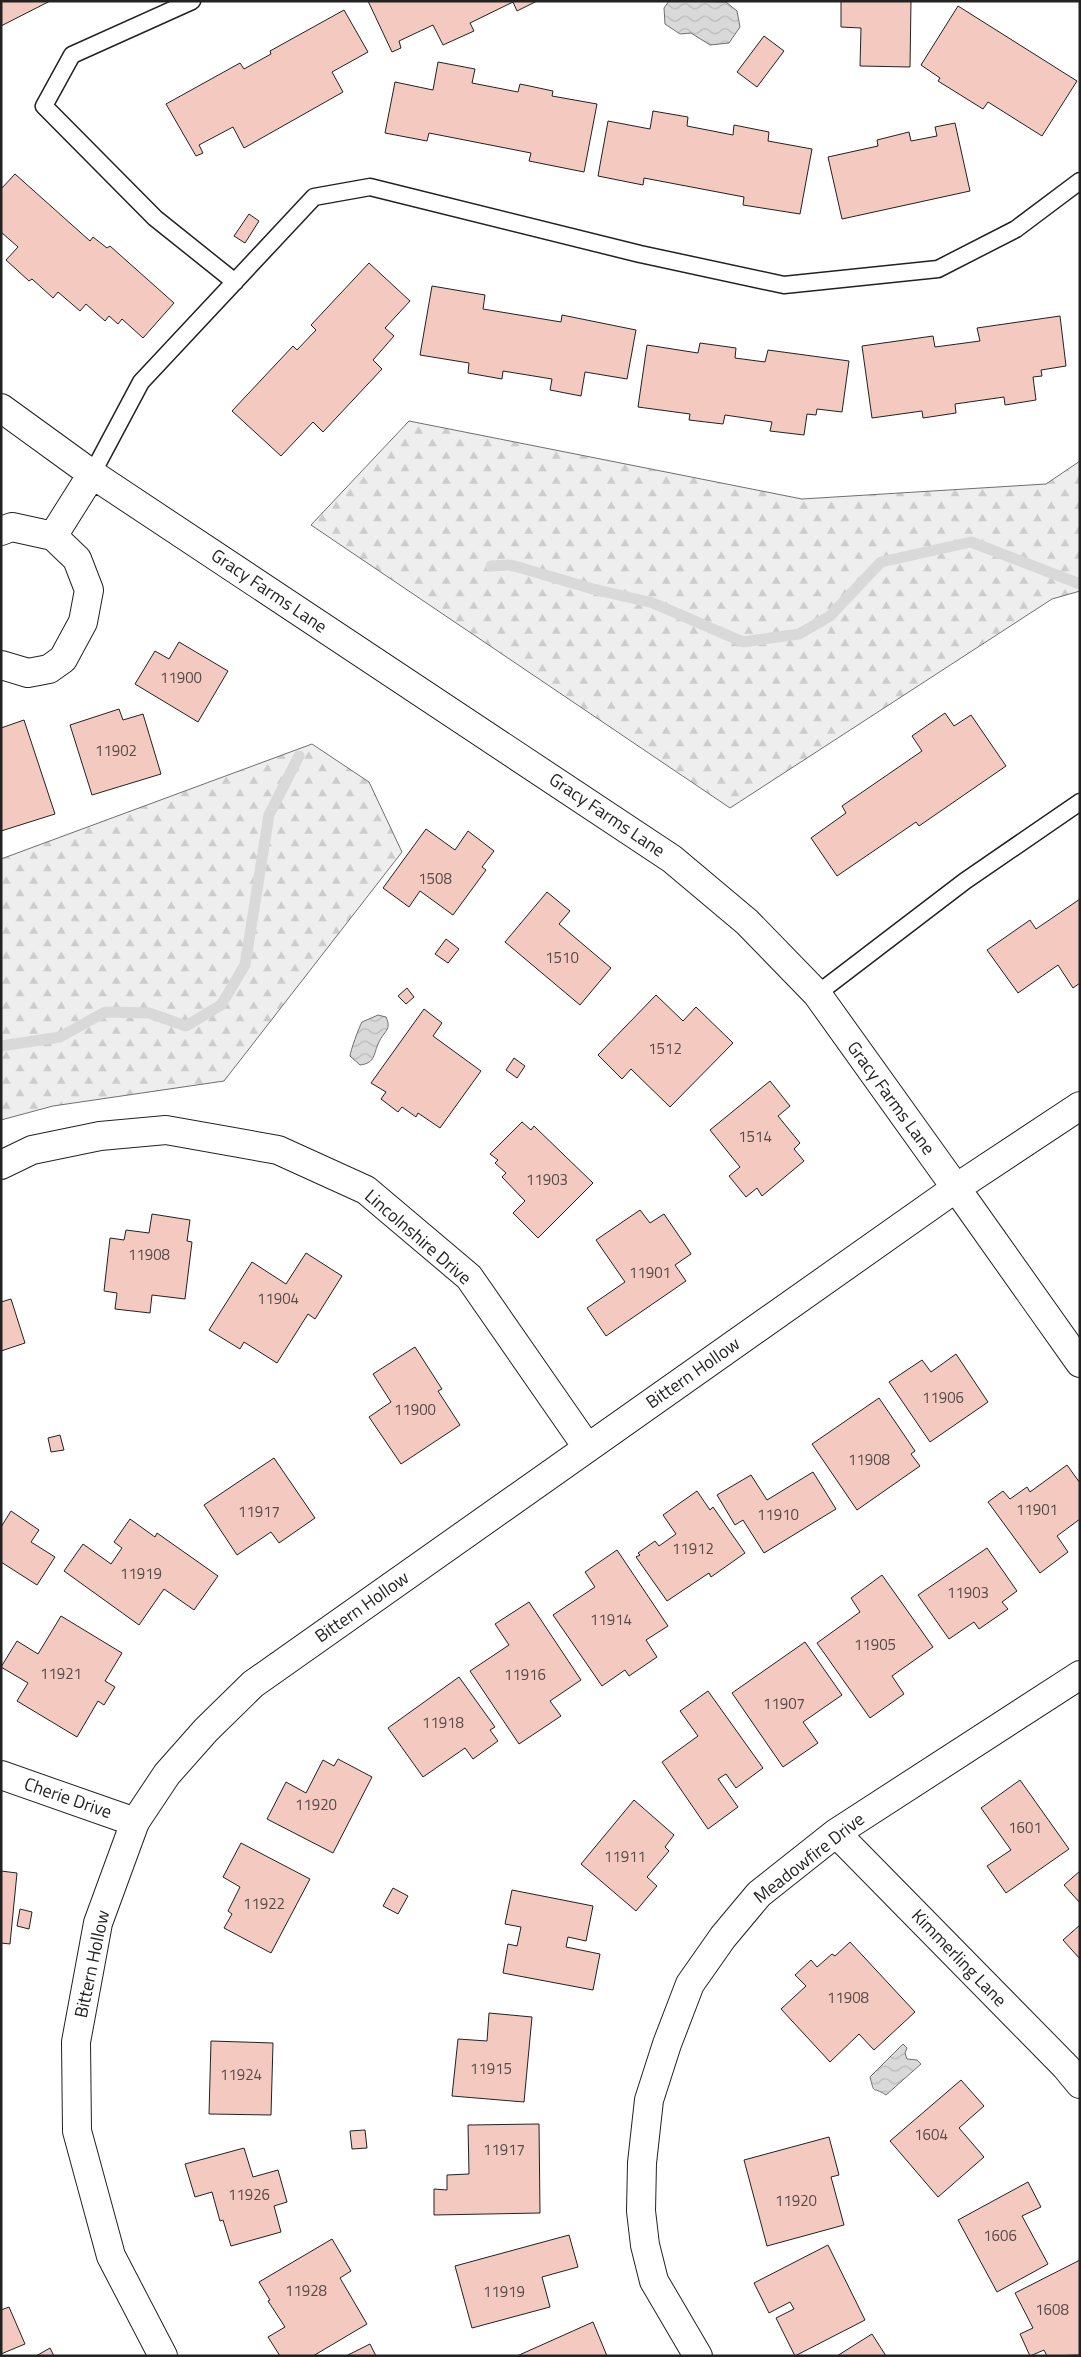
<svg xmlns="http://www.w3.org/2000/svg" width="1081" height="2357" font-family="'Titillium Web',sans-serif">
  <style>
    .forest { fill: url(#forest-firs); stroke: #6f6f6f }
    .water { fill: url(#water-waves); stroke: #6f6f6f }
    .lines { fill: none; stroke-linecap: round; stroke-linejoin: round }
    .stream { stroke: #d9d9d9; stroke-width: 11 }
    .building { fill: #f3c9c0; stroke: #222 }
    .lane-casing { stroke: #222; stroke-width: 19 }
    .street-casing { stroke: #222; stroke-width: 30 }
    .secondary-casing { stroke: #222; stroke-width: 30 }
    .lane { stroke: #fff; stroke-width: 16 }
    .street { stroke: #fff; stroke-width: 28 }
    .secondary { stroke: #fff; stroke-width: 28 }
    .labels { text-anchor: middle; stroke-width: 4; stroke-linejoin: round; paint-order: stroke }
    .number-label { font-size: 15px; fill: #564c4a }
    .street-label { font-size: 18px; fill: #222; stroke: #fff }
  </style>
  <defs>
    <pattern id="forest-firs" width="22" height="20" patternUnits="userSpaceOnUse" patternTransform="scale(1.25)"><rect width="22" height="20" fill="#eee"/><path d="M5 1l3.5 6h-7zM16 11l3.5 6h-7z" fill="#ccc"/></pattern>
    <pattern id="water-waves" width="16" height="10" patternUnits="userSpaceOnUse" patternTransform="scale(1.25)"><rect width="16" height="10" fill="#d9d9d9"/><path d="M0 5q4-4 8 0t8 0" fill="none" stroke="#bababa"/></pattern>
  </defs>
  <rect width="100%" height="100%" fill="#fff"/>
  <path class="forest" d="M409 421 802 499 1046 484 1080 461V591L1052 599 730 808 311 525Z
    M312 744 369 782 402 852 224 1081 53 1106 1 1120V859Z"/>
  <path class="water" d="M669 1 726 2 737 11 740 27 729 43 710 45 691 33 680 34 665 24 664 8Z
    M378 1015 386 1017C392 1030 384 1031 379 1042 373 1054 376 1063 360 1065L350 1056C350 1052 359 1027 362 1022Z
    M903 2044 907 2048 905 2053 907 2059 917 2060 921 2064 886 2095C871 2085 875 2096 870 2077Z"/>
  <g class="lines">
    <path class="stream" d="M491 566 511 565 593 589 653 603 743 642 799 634 830 616 881 562 971 542 1080 584
      M1 1046 60 1037 105 1012 149 1013 186 1026 221 1005 245 965 269 815 299 756"/>
  </g>
  <path class="building" d="M1 1H50L1 26Z
    M368 1H537L517 11 513 2 470 23 474 31 443 45 433 25 399 41 401 48 392 52Z
    M841 1H911L910 67 860 66 861 28 841 27Z
    M958 6 1077 81 1042 136 988 102 983 109 938 81 940 78 921 65Z
    M344 10 368 52 332 72 343 92 244 148 233 127 199 145 203 153 196 156 166 104 240 63 244 69 271 54 270 51Z
    M764 36 784 51 757 87 737 72Z
    M438 62 475 69 472 83 518 92 520 84 553 91 552 96 597 104 584 172 529 161 531 153 429 133 427 141 385 133 395 82 433 90Z
    M653 111 688 117 687 126 733 135 734 125 769 132 768 141 812 149 800 214 743 205 744 197 644 178 643 185 598 176 608 121 650 129Z
    M955 123 970 191 842 219 828 157 878 146 877 140 909 132 911 141 937 136 935 127Z
    M15 174 90 241 93 237 107 248 110 246 174 303 143 338 122 319 118 324 109 316 105 321 86 304 80 311 58 292 53 298 32 279 29 281 6 260 18 247 1 232V189Z
    M249 214 259 221 245 243 234 236Z
    M369 263 410 301 385 328 394 336 373 360 382 369 323 432 313 422 281 456 232 411 293 346 297 350 316 330 311 325Z
    M432 286 485 295 483 309 561 322 562 315 636 330 627 379 585 372 581 396 550 390 552 379 503 371 502 379 468 373 469 363 420 355Z
    M1060 316 1066 366 1041 370 1042 376 1033 377 1036 400 1005 405 1004 397 955 404 956 413 923 418 922 411 872 418 862 346 933 336 935 347 980 341 977 328Z
    M700 343 736 348 735 358 765 362 768 350 849 361 842 412 817 409 816 415 807 414 804 435 770 431 772 422 725 415 723 424 689 420 690 414 638 407 647 345 698 353Z
    M179 642 228 671 198 722 135 684 155 651 169 659Z
    M119 709 123 720 143 714 161 774 92 795 70 725Z
    M945 713 954 726 971 715 1006 766 919 826 916 822 837 876 811 838 846 813 842 806 922 751 912 736Z
    M24 720 55 814 1 831V728Z
    M426 829 455 850 468 831 494 851 482 867 486 870 453 915 420 891 409 907 383 888Z
    M547 892 570 911 559 924 611 968 580 1005 505 942Z
    M1080 899V983L1073 988 1058 965 1018 993 987 950 1030 920 1036 929Z
    M446 939 459 949 448 963 435 954Z
    M407 988 414 997 406 1004 398 996Z
    M656 995 683 1021 696 1007 733 1043 670 1107 631 1069 622 1079 598 1055Z
    M424 1009 442 1023 433 1036 481 1071 440 1128 418 1113 416 1117 402 1107 398 1112 381 1099 386 1092 371 1083Z
    M514 1058 525 1066 517 1078 506 1070Z
    M770 1081 790 1106 778 1116 800 1143 794 1149 804 1161 762 1196 757 1188 746 1197 729 1176 740 1167 710 1130Z
    M522 1122 531 1130 534 1126 593 1183 538 1238 513 1213 525 1201 502 1177 506 1173 495 1163 498 1160 490 1154Z
    M640 1210 650 1223 664 1214 688 1249 691 1254 675 1265 686 1281 606 1336 587 1308 625 1282 596 1240Z
    M152 1214 190 1220 187 1241 192 1242 185 1299 152 1295 150 1313 115 1309 117 1293 104 1291 110 1238 124 1240 126 1230 149 1233Z
    M306 1253 342 1276 315 1319 308 1314 277 1363 244 1342 240 1349 209 1330 252 1262 286 1284Z
    M11 1299 25 1343 1 1351V1302Z
    M415 1347 442 1389 438 1391 460 1425 401 1464 369 1417 391 1402 373 1374Z
    M956 1354 988 1402 930 1442 889 1382 922 1360 931 1372Z
    M879 1398 915 1451 911 1454 920 1466 857 1510 812 1444Z
    M60 1435 64 1450 51 1452 48 1438Z
    M274 1458 315 1518 279 1543 271 1532 237 1555 204 1505Z
    M1067 1465 1080 1483V1519L1057 1536 1068 1552 1040 1573 988 1502 1003 1491 1010 1499 1027 1487 1030 1492Z
    M813 1472 836 1509 764 1553 743 1520 735 1525 717 1495 751 1475 767 1500Z
    M697 1491 710 1510 713 1507 745 1553 711 1577 709 1573 667 1601 636 1557 640 1555 638 1553 655 1541 659 1546 676 1534 663 1515Z
    M11 1511 39 1530 31 1542 55 1557 37 1585 1 1562V1527Z
    M130 1519 155 1537 157 1533 218 1576 194 1610 164 1589 139 1625 64 1571 83 1544 111 1564 122 1548 114 1542Z
    M987 1548 1017 1591 1002 1602 1008 1609 979 1629 974 1622 949 1639 918 1595Z
    M617 1550 668 1626 646 1640 657 1657 629 1676 625 1670 602 1686 553 1615 595 1587 585 1572Z
    M882 1575 933 1647 892 1676 904 1694 870 1718 817 1643 860 1612 851 1598Z
    M529 1602 581 1680 550 1701 561 1716 519 1744 470 1671 509 1645 495 1624Z
    M61 1616 122 1653 105 1681 115 1687 104 1705 98 1701 77 1737 17 1701 28 1683 1 1667 17 1641 38 1654Z
    M805 1642 842 1695 803 1722 818 1743 783 1767 732 1693Z
    M459 1677 495 1727 490 1730 498 1741 473 1759 465 1748 423 1777 388 1728Z
    M708 1691 763 1768 736 1788 726 1774 718 1779 738 1807 708 1829 662 1762 698 1736 680 1711Z
    M338 1759 372 1777 333 1853 267 1819 286 1782 306 1793 323 1760 334 1766Z
    M1020 1780 1069 1849 1006 1893 987 1866 1011 1850 981 1808Z
    M634 1800 674 1835 665 1847 669 1851 647 1877 657 1886 636 1911 581 1864Z
    M241 1843 310 1879 271 1953 224 1928 232 1914 228 1911 240 1887 223 1877Z
    M1 1871 17 1873 10 1944 1 1943Z
    M1080 1871V1903L1064 1885Z
    M393 1888 408 1896 398 1914 383 1906Z
    M512 1890 593 1906 586 1941 568 1937 566 1947 600 1954 593 1990 503 1973 508 1944 517 1946 521 1927 505 1924Z
    M20 1909 32 1912 29 1929 17 1926Z
    M1080 1925V1959L1063 1940Z
    M850 1942 915 2012 874 2050 859 2034 830 2062 781 2009 806 1986 795 1975 811 1960 817 1967 832 1954 835 1956Z
    M489 2013 532 2017 524 2102 452 2096 458 2039 487 2041Z
    M211 2041 273 2043 271 2115 209 2114Z
    M961 2080 984 2106 959 2128 984 2157 938 2197 890 2141Z
    M539 2124 540 2213 434 2215V2189L447 2190V2175L469 2174 468 2125Z
    M365 2130 367 2148 352 2149 350 2131Z
    M829 2137 839 2175 831 2177 844 2225 767 2246 744 2160Z
    M244 2148 253 2177 278 2170 287 2202 274 2206 281 2232 231 2246 223 2220 220 2221 212 2192 195 2197 185 2164Z
    M1028 2182 1041 2207 1022 2216 1048 2264 997 2292 958 2220Z
    M569 2235 578 2267 542 2277 550 2307 472 2328 455 2266Z
    M332 2239 351 2271 340 2278 367 2324 313 2356H280L268 2337 285 2327 268 2301 270 2300 259 2282Z
    M828 2245 865 2320 795 2356 776 2318 794 2309 790 2302 769 2313 754 2283Z
    M1080 2260V2355L1047 2356 1044 2350 1030 2356 1020 2334 1033 2328 1015 2293Z
    M9 2307 25 2344 1 2354V2310Z
    M593 2322 607 2356H517Z
    M872 2334 886 2356H837Z
    M370 2344 376 2356H346Z
    M50 2348 54 2356H36Z"/>
  <g class="lines">
    <g class="lane-casing">
      <path id="lane" d="M192 1 72 55 44 106 155 218 235 282
        M92 474 141 382 314 197 370 187 640 254 784 285 938 269 1016 229 1080 181
        M817 994 965 881 1080 802"/>
    </g>
    <g class="street-casing">
      <path id="street" d="M1 408 92 474 672 859 747 922 817 994 956 1188
        M1 531 12 527 53 536 77 559 89 590 83 622 63 659 49 669 28 673 1 665
        M53 536 92 474
        M1 1165 32 1150 100 1136 166 1130 278 1150 366 1190 469 1277 587 1447
        M1 1775 135 1822
        M836 1833 1066 2067 1080 2084
        M698 2356 654 2281 645 2245 641 2211 642 2163 649 2100 667 2044 690 1984 723 1937 759 1894 836 1833 1080 1675"/>
    </g>
    <g class="secondary-casing">
      <path id="secondary" d="M956 1188 1080 1363
        M163 2356 111 2256 77 2131 76 2042 98 1923 135 1822 167 1774 206 1730 253 1684 956 1188 1080 1106"/>
    </g>
    <use href="#lane" class="lane"/>
    <use href="#street" class="street"/>
    <use href="#secondary" class="secondary"/>
  </g>
  <g class="labels">
    <g class="number-label">
      <text x="181" y="683">11900</text>
      <text x="116" y="756">11902</text>
      <text x="435" y="884">1508</text>
      <text x="562" y="963">1510</text>
      <text x="665" y="1054">1512</text>
      <text x="755" y="1142">1514</text>
      <text x="547" y="1185">11903</text>
      <text x="149" y="1260">11908</text>
      <text x="650" y="1278">11901</text>
      <text x="278" y="1304">11904</text>
      <text x="943" y="1403">11906</text>
      <text x="415" y="1415">11900</text>
      <text x="869" y="1465">11908</text>
      <text x="1037" y="1515">11901</text>
      <text x="259" y="1517">11917</text>
      <text x="778" y="1520">11910</text>
      <text x="693" y="1554">11912</text>
      <text x="141" y="1579">11919</text>
      <text x="968" y="1598">11903</text>
      <text x="611" y="1625">11914</text>
      <text x="875" y="1650">11905</text>
      <text x="61" y="1679">11921</text>
      <text x="525" y="1680">11916</text>
      <text x="784" y="1709">11907</text>
      <text x="443" y="1728">11918</text>
      <text x="316" y="1810">11920</text>
      <text x="1025" y="1833">1601</text>
      <text x="625" y="1862">11911</text>
      <text x="264" y="1909">11922</text>
      <text x="848" y="2003">11908</text>
      <text x="491" y="2074">11915</text>
      <text x="241" y="2080">11924</text>
      <text x="931" y="2140">1604</text>
      <text x="504" y="2155">11917</text>
      <text x="249" y="2200">11926</text>
      <text x="796" y="2206">11920</text>
      <text x="1000" y="2241">1606</text>
      <text x="306" y="2296">11928</text>
      <text x="504" y="2297">11919</text>
      <text x="1052" y="2315">1608</text>
    </g>
    <g class="street-label">
      <text transform="translate(269 591) rotate(34)" y="6">Gracy Farms Lane</text>
      <text transform="translate(607 815) rotate(34)" y="6">Gracy Farms Lane</text>
      <text transform="translate(891 1098) rotate(54)" y="6">Gracy Farms Lane</text>
      <text transform="translate(418 1237) rotate(41)" y="6">Lincolnshire Drive</text>
      <text transform="translate(693 1373) rotate(-35)" y="6">Bittern Hollow</text>
      <text transform="translate(362 1607) rotate(-35)" y="6">Bittern Hollow</text>
      <text transform="translate(68 1798) rotate(19)" y="6">Cherie Drive</text>
      <text transform="translate(809 1858) rotate(-38)" y="6">Meadowfire Drive</text>
      <text transform="translate(959 1958) rotate(46)" y="6">Kimmerling Lane</text>
      <text transform="translate(92 1964) rotate(-78)" y="6">Bittern Hollow</text>
    </g>
  </g>
  <rect width="1081" height="2357" fill="none" stroke="#222222" stroke-width="5"/>
</svg>
